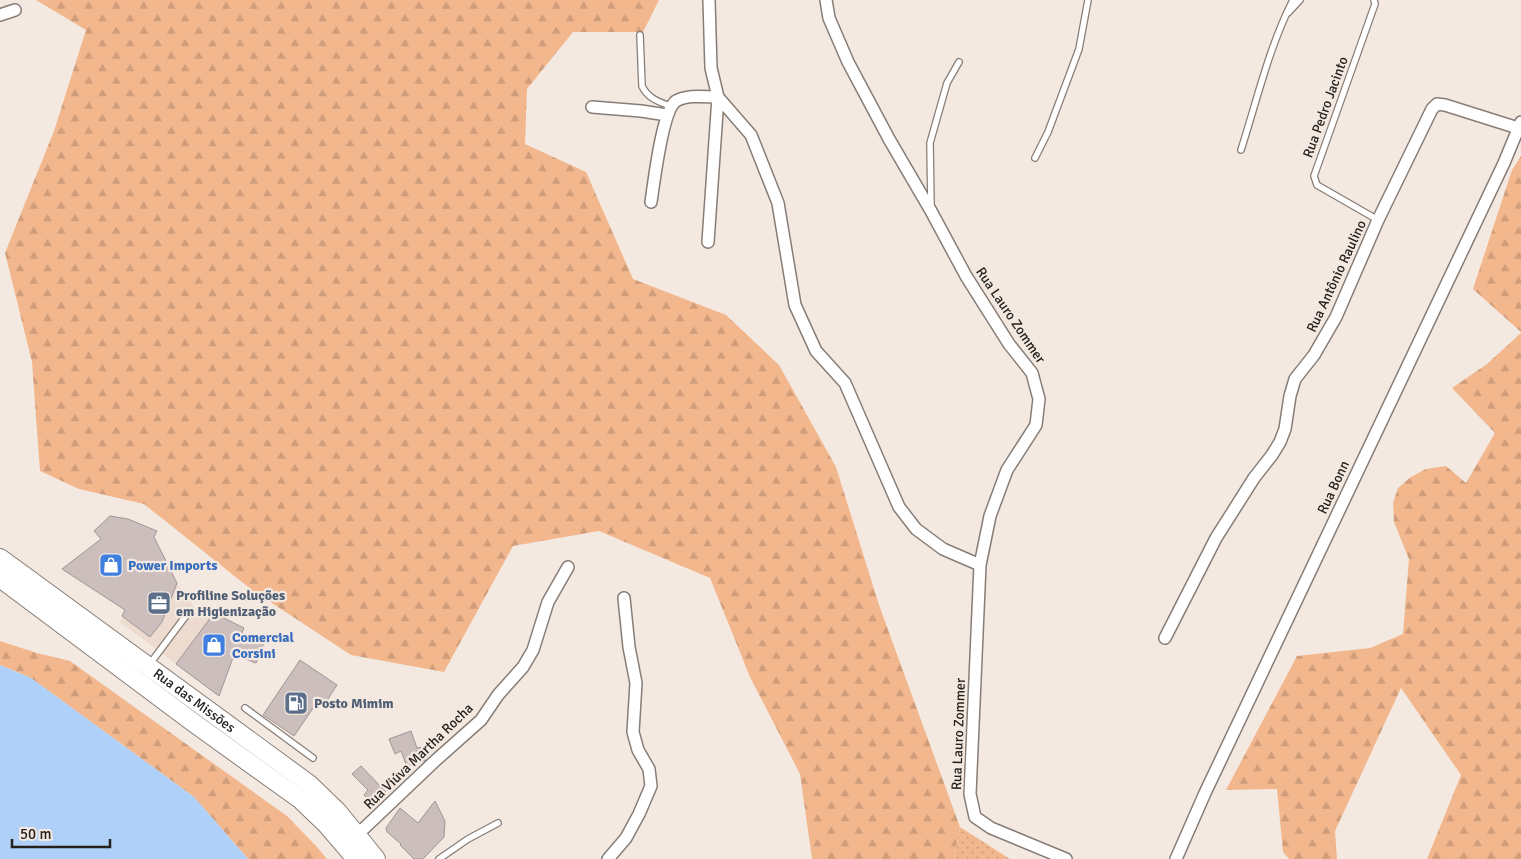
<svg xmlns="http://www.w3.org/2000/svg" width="1521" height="859" font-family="Signika,sans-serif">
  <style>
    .built { fill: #eddbcf }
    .grass { fill: url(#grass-dots) }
    .forest { fill: url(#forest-firs) }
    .water { fill: #afd1f9 }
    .building { fill: #ccbebc; stroke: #a29493 }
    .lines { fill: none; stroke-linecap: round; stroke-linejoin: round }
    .lane-casing { stroke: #877d76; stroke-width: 8 }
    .street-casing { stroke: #877d76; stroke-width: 14 }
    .primary-casing { stroke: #877d76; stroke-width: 20 }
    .lane { stroke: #fff; stroke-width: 5.5 }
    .street { stroke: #fff; stroke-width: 11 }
    .primary { stroke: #fff; stroke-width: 18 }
    .labels { text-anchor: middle; stroke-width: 4.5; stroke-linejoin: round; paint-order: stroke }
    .street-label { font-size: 14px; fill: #24201d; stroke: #f4e9e1 }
    .shop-label { font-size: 14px; font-weight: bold; fill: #366cbe; stroke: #f4e9e1; text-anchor: start }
    .service-label { font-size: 14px; font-weight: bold; fill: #4e5e75; stroke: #f4e9e1; text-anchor: start }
  </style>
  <defs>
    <pattern id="grass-dots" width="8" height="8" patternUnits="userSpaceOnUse" patternTransform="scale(1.25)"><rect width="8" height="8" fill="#f3b78e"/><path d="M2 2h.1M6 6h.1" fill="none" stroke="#d09d7a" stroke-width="1.8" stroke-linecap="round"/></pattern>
    <pattern id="forest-firs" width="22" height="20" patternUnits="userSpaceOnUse" patternTransform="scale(1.25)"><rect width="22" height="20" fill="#f3b78e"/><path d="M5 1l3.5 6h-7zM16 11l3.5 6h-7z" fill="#d09d7a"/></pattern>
  </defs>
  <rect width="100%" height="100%" fill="#f4e9e1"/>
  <path class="built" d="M154 537 177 583 186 597 196 609 210 618 176 664 120 622Z"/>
  <path class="grass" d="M960 827 1010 859H954Z"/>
  <path class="forest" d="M36 0H659L643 32H573L527 89 525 144 586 172 633 279 726 315 779 365 836 467 879 605 960 827 954 859H812L800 774 750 677 710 578 599 531 513 546 444 672 351 655 252 590 144 504 79 489 40 471 32 362 5 253 54 131 86 30Z
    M1521 156V332L1473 289 1512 170Z
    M1521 333V859H1427L1461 775 1401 688 1335 831 1337 859H1289L1283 852 1277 789 1226 790 1297 656 1370 648 1403 634 1409 559 1394 522 1393 503 1398 488 1411 477 1426 469 1446 466 1466 483 1495 433 1452 388 1487 364Z
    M0 641 37 653 70 661 287 816 317 847 327 859H248L194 797 31 678 0 665Z"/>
  <path class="water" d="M0 665 31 678 194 797 248 859H0Z"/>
  <path class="building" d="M110 516 128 519 157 531 154 537 177 583 162 622 150 637 122 616 125 610 62 569 101 539 94 531Z
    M214 613 244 628 241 635 264 643 256 663 234 655 219 696 176 664Z
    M300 660 337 685 326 702 320 698 294 736 263 715Z
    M411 731 417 748 421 747 426 760 407 767 401 751 395 754 389 739Z
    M361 766 386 792 373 805 364 795 368 790 352 774Z
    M435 801 445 821 444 837 423 859H414L400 845 401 844 387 832 386 828 400 808 418 823Z"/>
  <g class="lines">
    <g class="lane-casing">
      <path id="lane" d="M1374 0 1375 4 1314 176 1317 185 1378 220
        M1288 13 1300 0
        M640 35 642 86C648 99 660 102 672 107
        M1241 150C1257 100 1269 47 1293 0
        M1035 158 1048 132 1079 49 1088 0
        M931 207 930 143 947 83 959 62
        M149 665 188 613
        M245 708 313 758
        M439 859 468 839 498 823"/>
    </g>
    <g class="street-casing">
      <path id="street" d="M709 0 711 68 718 97 751 135 778 203 795 305 816 351 845 383 899 507 916 529 943 549 980 565
        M826 0 829 18 848 62 889 139 931 211 966 276 1009 344 1032 373 1039 399 1036 425 1007 470 990 516 980 565 970 794 975 817 991 828 1066 859
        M0 15 15 10
        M592 107 641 111 667 115
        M651 202C654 183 662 111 676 101 688 94 705 97 718 97
        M708 242 718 97
        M1165 638 1216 538 1254 478 1272 455 1280 442 1285 429 1290 396 1295 379 1314 355 1336 317 1378 220 1432 109 1437 104 1445 105 1518 128
        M357 835 436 760 481 720 498 695 523 667 533 650 548 602 568 567
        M608 859 626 838 639 814 651 786 649 769 638 750 633 732 636 683 629 647 624 598
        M1176 859 1205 793 1504 163 1521 122"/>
    </g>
    <g class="primary-casing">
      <g id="primary">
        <path id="s1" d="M0 558 309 784 338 812 376 859"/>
        <path d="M0 578 194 723 301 800 326 824 356 859"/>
      </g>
    </g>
    <use href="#lane" class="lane"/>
    <use href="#street" class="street"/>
    <use href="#primary" class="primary"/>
  </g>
  <defs>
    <g id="shop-square" transform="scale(1.25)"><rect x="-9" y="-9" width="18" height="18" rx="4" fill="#3f7fe0" stroke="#f4e9e1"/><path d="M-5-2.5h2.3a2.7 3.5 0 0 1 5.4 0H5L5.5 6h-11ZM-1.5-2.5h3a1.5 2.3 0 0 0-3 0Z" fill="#fff"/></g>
    <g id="office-square" transform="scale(1.25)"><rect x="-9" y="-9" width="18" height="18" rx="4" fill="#5c6f8a" stroke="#f4e9e1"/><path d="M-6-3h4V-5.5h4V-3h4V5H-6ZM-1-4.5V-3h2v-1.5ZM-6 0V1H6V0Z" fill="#fff"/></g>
    <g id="fuel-square" transform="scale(1.25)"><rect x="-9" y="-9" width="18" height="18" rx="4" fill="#5c6f8a" stroke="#f4e9e1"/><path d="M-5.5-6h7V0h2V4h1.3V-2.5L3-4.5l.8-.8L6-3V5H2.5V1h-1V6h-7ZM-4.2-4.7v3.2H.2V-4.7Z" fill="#fff"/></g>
  </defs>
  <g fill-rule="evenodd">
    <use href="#shop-square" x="111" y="565"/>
    <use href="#office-square" x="159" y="603"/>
    <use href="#shop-square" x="214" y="645"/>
    <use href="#fuel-square" x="296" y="703"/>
  </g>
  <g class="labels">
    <g class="street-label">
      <text transform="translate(1325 107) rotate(-70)" y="5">Rua Pedro Jacinto</text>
      <text transform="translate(1336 276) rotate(-65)" y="5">Rua Antônio Raulino</text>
      <text transform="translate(1011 315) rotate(56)" y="5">Rua Lauro Zommer</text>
      <text transform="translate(1333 487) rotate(-65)" y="5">Rua Bonn</text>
      <text dy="5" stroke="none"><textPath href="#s1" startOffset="241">Rua das Missões</textPath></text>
      <text transform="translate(958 734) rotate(-88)" y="5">Rua Lauro Zommer</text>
      <text transform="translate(418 756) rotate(-44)" y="5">Rua Viúva Martha Rocha</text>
    </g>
    <g class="shop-label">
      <text x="128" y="570">Power Imports</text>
      <text x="232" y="642">Comercial<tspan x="232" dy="16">Corsini</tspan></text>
    </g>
    <g class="service-label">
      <text x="176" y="600">Profiline Soluções<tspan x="176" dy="16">em Higienização</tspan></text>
      <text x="314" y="708">Posto Mimim</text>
    </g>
  </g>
  <path d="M12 839v8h98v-8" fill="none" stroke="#24201d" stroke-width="2.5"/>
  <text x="20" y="839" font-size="15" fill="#24201d" stroke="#f4e9e1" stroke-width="4" paint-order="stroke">50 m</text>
</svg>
